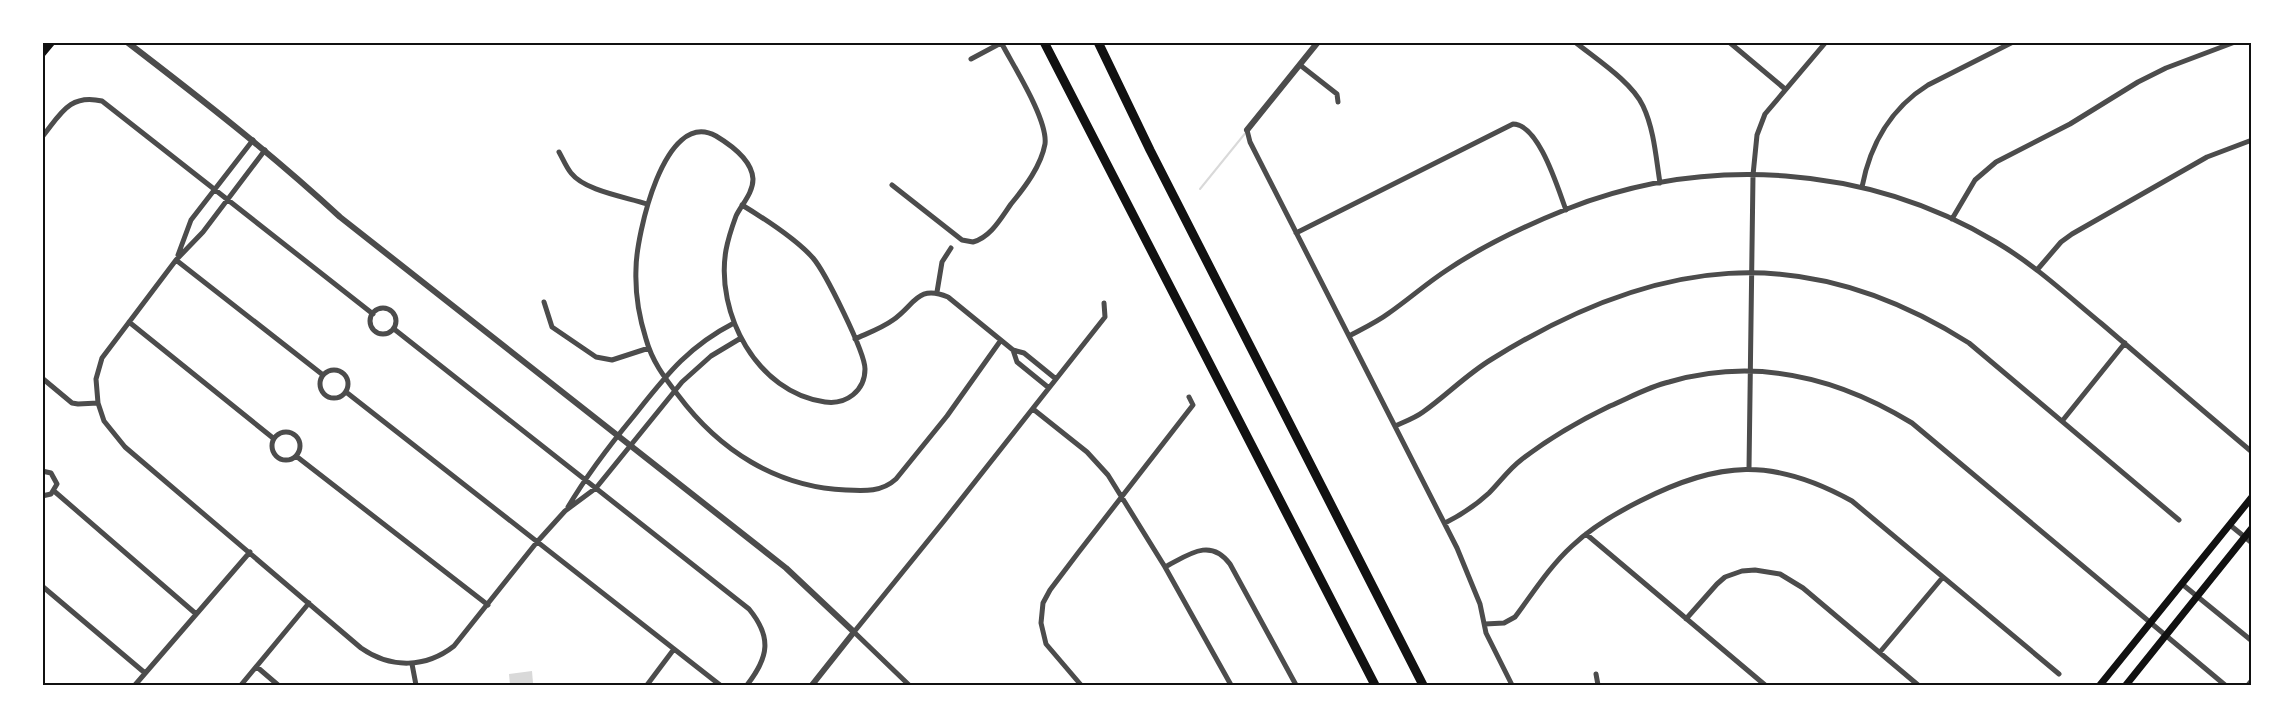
<svg xmlns="http://www.w3.org/2000/svg" width="2294" height="727" font-family="'Work Sans',sans-serif">
  <style>
    .water { fill: #d9d9d9 }
    .lines { fill: none; stroke-linecap: round; stroke-linejoin: round }
    .stream { stroke: #d9d9d9; stroke-width: 2 }
    .minor { stroke: #4c4c4c; stroke-width: 5 }
    .tertiary { stroke: #4c4c4c; stroke-width: 6 }
    .secondary { stroke: #111; stroke-width: 7 }
    .motorway { stroke: #111; stroke-width: 9 }
    .neatline { fill: none; stroke: #111; stroke-width: 2 }
  </style>
  <rect width="100%" height="100%" fill="#fff"/>
  <path class="water" d="M532 671 533 683 510 685 509 674Z"/>
  <g class="lines">
    <path class="stream" d="M1200 189 1247 131"/>
    <path class="minor" d="M1575 42C1596 59 1632 82 1643 106 1654 129 1656 158 1660 183
      M1729 42 1785 89
      M971 59 1001 43
      M1300 65 1337 94 1338 102
      M1247 130 1250 142 1457 548 1480 604 1486 633 1512 685
      M42 137C60 115 69 93 102 101L373 314
      M265 150 203 232 176 260 102 358 96 379 98 403 104 421 125 447 361 648C391 669 426 668 454 646L537 542 565 511 596 488 682 382 711 356 741 338
      M559 152C563 159 566 167 571 173 585 191 626 197 647 204
      M892 185 962 240 973 242C991 237 1001 218 1011 204 1025 187 1041 166 1045 144 1048 120 1014 67 1002 44
      M1862 187C1870 145 1891 108 1928 85L2013 42
      M742 205C765 219 795 238 813 258 825 272 865 352 865 369 865 391 846 405 825 402 757 393 715 313 726 250 728 239 732 227 736 216 742 204 753 193 753 179 752 160 731 145 716 136 664 107 636 237 636 269 635 293 639 317 646 339 652 361 664 377 678 395 719 450 776 487 846 490 865 491 882 492 896 479L947 416 1001 340
      M1952 219 1975 180 1996 162 2070 124 2138 82 2166 68 2235 42
      M1296 233 1513 124C1539 124 1558 189 1566 210
      M178 255 191 220 253 140
      M176 260 323 375
      M2037 270 2061 242 2072 234 2207 157 2252 140
      M937 292 942 262 951 248
      M544 302 552 327 596 357 612 360 649 348
      M370 321a13 13 0 1 1 26 0a13 13 0 1 1-26 0Z
      M129 322 273 438
      M394 329 749 609C772 637 769 657 747 685
      M1349 336C1362 329 1377 322 1389 313 1409 299 1427 283 1447 270 1484 245 1527 225 1567 209 1706 154 1868 165 1996 242 2035 265 2068 296 2102 324 2152 367 2202 410 2252 452
      M855 339C868 333 882 328 893 320 915 305 917 284 948 297L1013 350 1024 353 1056 379
      M1013 350 1017 362 1049 388
      M320 384a14 14 0 1 1 28 0a14 14 0 1 1-28 0Z
      M42 378 72 403 78 404 98 403
      M346 392 720 685
      M1033 409 1087 452 1108 475 1165 567 1231 685
      M2063 420 2125 343
      M1395 426C1404 422 1415 418 1423 412 1447 395 1467 374 1492 359 1654 258 1802 237 1969 343L2179 520
      M272 446a14 14 0 1 1 28 0a14 14 0 1 1-28 0Z
      M296 456 488 605
      M1749 469 1753 175 1757 135 1765 114 1826 42
      M42 471 51 473 57 484 51 494 42 496
      M54 491 195 613
      M568 507C587 475 609 446 633 417 665 377 687 347 734 323
      M1445 523C1461 515 1476 505 1489 493 1500 482 1509 469 1521 460 1548 439 1579 421 1610 406 1629 398 1648 387 1669 382 1755 357 1837 377 1912 423L2225 685
      M2230 525 2252 543
      M1586 534 1765 685
      M1165 567C1188 555 1210 537 1230 564L1296 685
      M2182 584 2252 641
      M42 586 145 673
      M1686 619 1717 584 1725 577 1742 571 1755 570 1780 574 1803 588 1918 685
      M1485 624 1504 623 1515 617C1533 593 1550 566 1572 546 1592 527 1616 513 1640 501 1719 461 1773 457 1852 501L2059 674
      M1880 652 1943 577
      M412 664 416 685
      M257 667 278 685
      M1596 674 1598 685
      M135 685 250 552
      M241 685 309 603
      M647 685 674 649
      M909 685 854 632 944 521 1105 317 1104 303
      M1081 685 1046 644 1041 623 1043 603 1050 590 1078 553 1193 405 1189 397
      M2248 685 2252 680"/>
    <path class="tertiary" d="M127 42C200 98 272 154 340 217L786 568 854 632 812 685
      M1247 130 1318 42"/>
    <path class="secondary" d="M42 54 52 42
      M2100 685 2252 497
      M2126 685 2252 528"/>
    <path class="motorway" d="M1044 42 1375 685
      M1098 42 1150 150 1423 685"/>
  </g>
  <rect width="2294" height="727" fill="none" stroke="#ffffff" stroke-width="87"/>
  <rect x="44" y="44" width="2206" height="640" class="neatline"/>
</svg>
